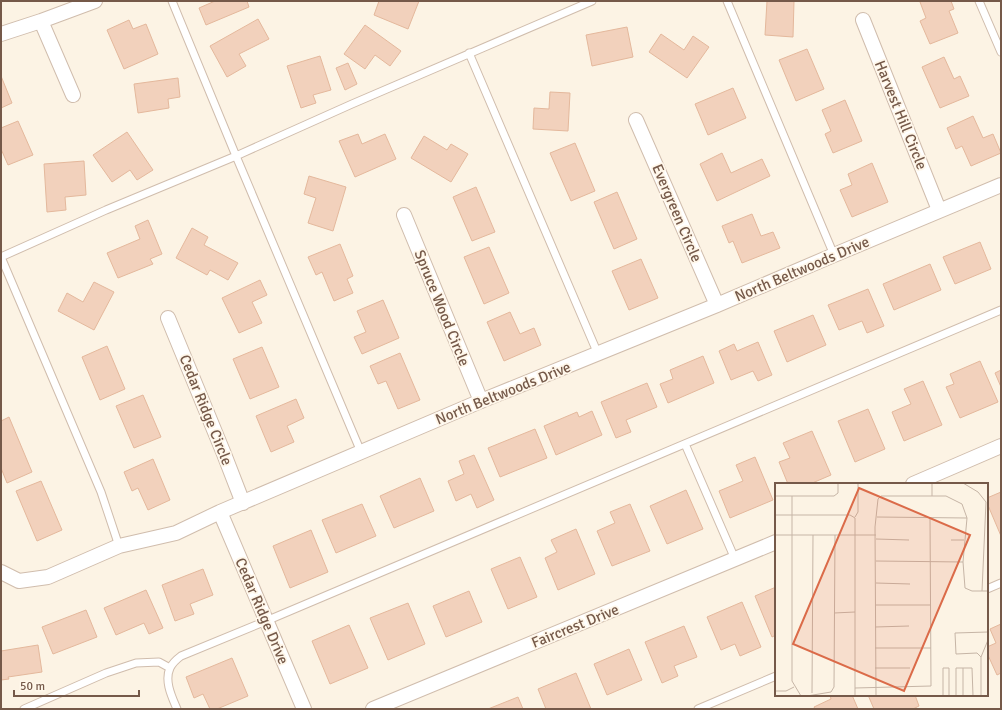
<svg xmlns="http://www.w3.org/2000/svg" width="1002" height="710" font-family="Signika,sans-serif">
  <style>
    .building { fill: #f2d1bc; stroke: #e4b89c }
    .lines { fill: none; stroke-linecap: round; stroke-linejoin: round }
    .service-casing { stroke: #d0bdad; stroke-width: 9 }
    .minor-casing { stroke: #d0bdad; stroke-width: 16 }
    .service { stroke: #fff; stroke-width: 7 }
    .minor { stroke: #fff; stroke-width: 14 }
    .labels { text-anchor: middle; stroke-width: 3.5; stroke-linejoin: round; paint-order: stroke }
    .street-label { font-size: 15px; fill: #755949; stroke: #fff7ea }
    .inset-road { fill: none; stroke: #c6b5a6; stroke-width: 1 }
    .view { fill: #db6b49; fill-opacity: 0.15; stroke: #db6b49; stroke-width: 2 }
    .inset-edge { fill: none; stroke: #755949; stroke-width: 2 }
  </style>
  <rect width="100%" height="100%" fill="#fcf3e4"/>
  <path class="building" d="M215 1H247L249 7 206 25 199 8Z
    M379 1H419L408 29 374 15Z
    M767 1H794L793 37 765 35Z
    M922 1H951L954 9 949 11 958 33 930 44 920 21 926 18 920 2Z
    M258 19 269 39 239 54 246 66 227 77 210 46Z
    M129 20 133 29 146 24 158 54 124 69 107 30Z
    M365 25 401 51 390 66 375 55 365 69 344 54Z
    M627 27 633 57 592 66 586 35Z
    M661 34 684 50 693 36 709 47 687 78 649 52Z
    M807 49 824 89 796 101 779 60Z
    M320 56 331 90 313 95 316 103 301 108 287 66Z
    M944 57 954 79 960 76 969 96 940 108 922 67Z
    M348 63 357 84 345 90 336 68Z
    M1 76 12 103 1 108Z
    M178 78 180 97 168 99 169 108 138 113 134 84Z
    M733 88 746 118 708 135 695 104Z
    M550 92 570 93 568 131 533 129 534 108 549 109Z
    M845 100 862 141 833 153 825 134 831 131 822 110Z
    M973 116 983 138 993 134 1001 153 971 166 962 146 956 149 947 128Z
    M18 121 33 155 8 165 1 149V128Z
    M127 132 153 170 137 180 130 170 112 182 93 155Z
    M358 134 362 144 385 134 396 159 355 177 339 141Z
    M424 136 447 150 451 144 468 154 451 182 411 158Z
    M575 143 595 191 571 201 550 153Z
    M722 153 731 173 762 159 770 176 717 201 700 164Z
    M84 161 86 195 65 197 66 210 47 212 44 164Z
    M872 163 888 202 852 217 840 190 852 185 848 174Z
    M309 176 346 187 333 231 308 223 316 198 304 194Z
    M476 187 495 232 472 241 453 197Z
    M617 192 637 239 614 249 594 202Z
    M752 214 761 236 773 232 780 248 742 263 733 241 729 243 722 226Z
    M148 220 162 254 150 259 153 264 118 278 107 253 140 239 135 226Z
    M192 228 208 237 204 245 238 263 228 280 210 270 207 275 176 258Z
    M980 242 991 269 955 284 943 257Z
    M340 244 353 276 347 279 353 293 334 301 322 272 316 275 308 257Z
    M489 247 509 293 484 304 464 257Z
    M641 259 658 298 629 310 612 271Z
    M930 264 941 290 894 310 883 284Z
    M260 280 267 295 252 302 262 323 239 333 222 298Z
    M94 282 114 292 94 330 58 311 67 293 83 302Z
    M868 289 884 326 867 333 862 321 839 330 828 305Z
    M383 300 399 338 362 354 354 337 366 332 357 311Z
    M510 312 520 334 534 328 541 345 504 361 487 322Z
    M813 315 826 345 787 362 774 331Z
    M758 342 772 375 758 381 753 371 731 380 719 351 734 344 737 351Z
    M107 346 125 389 100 400 82 357Z
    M262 347 279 387 250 399 233 359Z
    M400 353 420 400 398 409 386 381 378 384 370 366Z
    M703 356 714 383 668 403 660 384 673 379 670 370Z
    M980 361 998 402 960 418 946 387 954 384 950 374Z
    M1001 370V387L995 373Z
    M923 381 942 425 904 441 892 412 911 404 904 389Z
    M647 383 657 407 626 420 631 432 616 438 601 402Z
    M143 395 161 437 134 448 116 406Z
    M296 399 304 418 287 426 294 442 271 452 256 416Z
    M868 409 885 449 855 462 838 421Z
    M592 411 602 435 556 455 544 426 577 412 579 417Z
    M9 417 32 472 7 483 1 468V421Z
    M535 429 547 458 500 477 488 448Z
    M812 431 831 475 810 484H788L779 462 790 458 783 443Z
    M474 455 494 500 477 508 471 494 456 501 448 481 464 474 459 461Z
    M755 457 773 500 730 518 719 491 743 481 736 465Z
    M153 459 170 500 148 510 138 488 132 491 124 472Z
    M420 478 434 511 394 528 380 496Z
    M41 481 62 530 37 541 16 491Z
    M686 490 703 529 667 544 650 506Z
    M1001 492V536L987 503V498Z
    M362 504 376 536 336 553 322 520Z
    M630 504 650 551 612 566 597 531 615 523 610 512Z
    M576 529 595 574 558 590 545 558 557 552 551 540Z
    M311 530 328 572 290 588 273 546Z
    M520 557 537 597 508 609 491 569Z
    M203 569 213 595 190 604 194 614 175 621 162 585Z
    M776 587V635L772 637 755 596Z
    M146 590 163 628 149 634 144 623 116 635 104 608Z
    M469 591 482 622 446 637 433 606Z
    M742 602 761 647 740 656 735 644 721 650 707 617Z
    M408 603 425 644 388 660 370 618Z
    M86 610 97 637 53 654 42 627Z
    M1001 624V673L997 675 987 653V647L996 643 990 629Z
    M349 625 368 668 330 684 312 641Z
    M684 626 697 657 674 666 678 676 662 683 645 642Z
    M38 645 42 672 8 677 9 679 1 680V651Z
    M629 649 642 680 607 695 594 664Z
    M232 658 248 696 217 709H210L203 694 194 698 186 677Z
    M576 673 591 709H546L538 689Z
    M830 695H852L858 709H815L814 707 831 699Z
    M868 695H915L919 706 913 709H874Z
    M518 697 523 709H488Z"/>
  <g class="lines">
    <g class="service-casing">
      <path id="service" d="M172 1 236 156 361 452
        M727 1 834 255
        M979 1 1001 52
        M469 53 598 354
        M1 257 106 210 236 156 352 104 592 1
        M1 257 101 492 119 546
        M685 444 735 559
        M987 589 1001 583
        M24 709 106 673 136 663 159 662 170 668
        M177 709C172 697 164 681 170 668 173 662 177 659 181 656L266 621 1001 310
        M698 709 776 676"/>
    </g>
    <g class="minor-casing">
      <path id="minor" d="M863 20 939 210
        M41 21 73 95
        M1 34 41 21 95 1
        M636 120 717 305
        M404 215 481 401
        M168 318 224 454 243 503
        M913 484 1001 446
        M220 512 304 709
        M1 572 19 581 48 577 119 546 176 533 220 512 481 401 717 305 834 255 1001 185
        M373 709 776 542"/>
    </g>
    <use href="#service" class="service"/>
    <use href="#minor" class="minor"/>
  </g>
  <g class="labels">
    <g class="street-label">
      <text transform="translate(901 115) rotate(68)" y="5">Harvest Hill Circle</text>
      <text transform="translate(677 213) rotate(67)" y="5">Evergreen Circle</text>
      <text transform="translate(802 269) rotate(-23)" y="5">North Beltwoods Drive</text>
      <text transform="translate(442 308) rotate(68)" y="5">Spruce Wood Circle</text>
      <text transform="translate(503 393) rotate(-22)" y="5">North Beltwoods Drive</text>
      <text transform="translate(206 410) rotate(68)" y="5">Cedar Ridge Circle</text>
      <text transform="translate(262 611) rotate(67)" y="5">Cedar Ridge Drive</text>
      <text transform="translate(575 626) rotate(-22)" y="5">Faircrest Drive</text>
    </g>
  </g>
  <g transform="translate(775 483)">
    <rect width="213" height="213" fill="#fcf3e4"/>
    <path class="inset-road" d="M157 0V13M188 0 203 9 211 19 207 108M0 13H59L63 10V0M17 13V198L26 213M0 32H75L80 35V213M80 34 83 29V0M102 34 192 35M0 52H101M101 56 134 57M176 57H189M101 78 188 79M101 100 135 101M100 122H156M59 130 80 129M100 144 134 143M100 165H156M206 174 202 170 181 171 180 150 213 149M100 185H135M188 185H197L198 213M80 205 156 203 155 35M0 208H11L19 204M37 210 38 52M32 213 56 209 59 204 60 52M101 213 100 44 103 16 106 13H171L187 21 192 35 188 79 190 105 197 108H213M168 213V185H174V213M181 213V185H188V213M206 213V174L213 157"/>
    <path class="view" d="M84 5 195 52 129 208 18 161Z"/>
    <rect width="213" height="213" class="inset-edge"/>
  </g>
  <rect width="1002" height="710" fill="none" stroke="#755949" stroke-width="4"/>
  <path d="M14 690v6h125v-6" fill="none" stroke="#755949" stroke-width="2"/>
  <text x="20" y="690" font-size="12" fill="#755949" stroke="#fff7ea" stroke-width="3" paint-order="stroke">50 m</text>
</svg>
